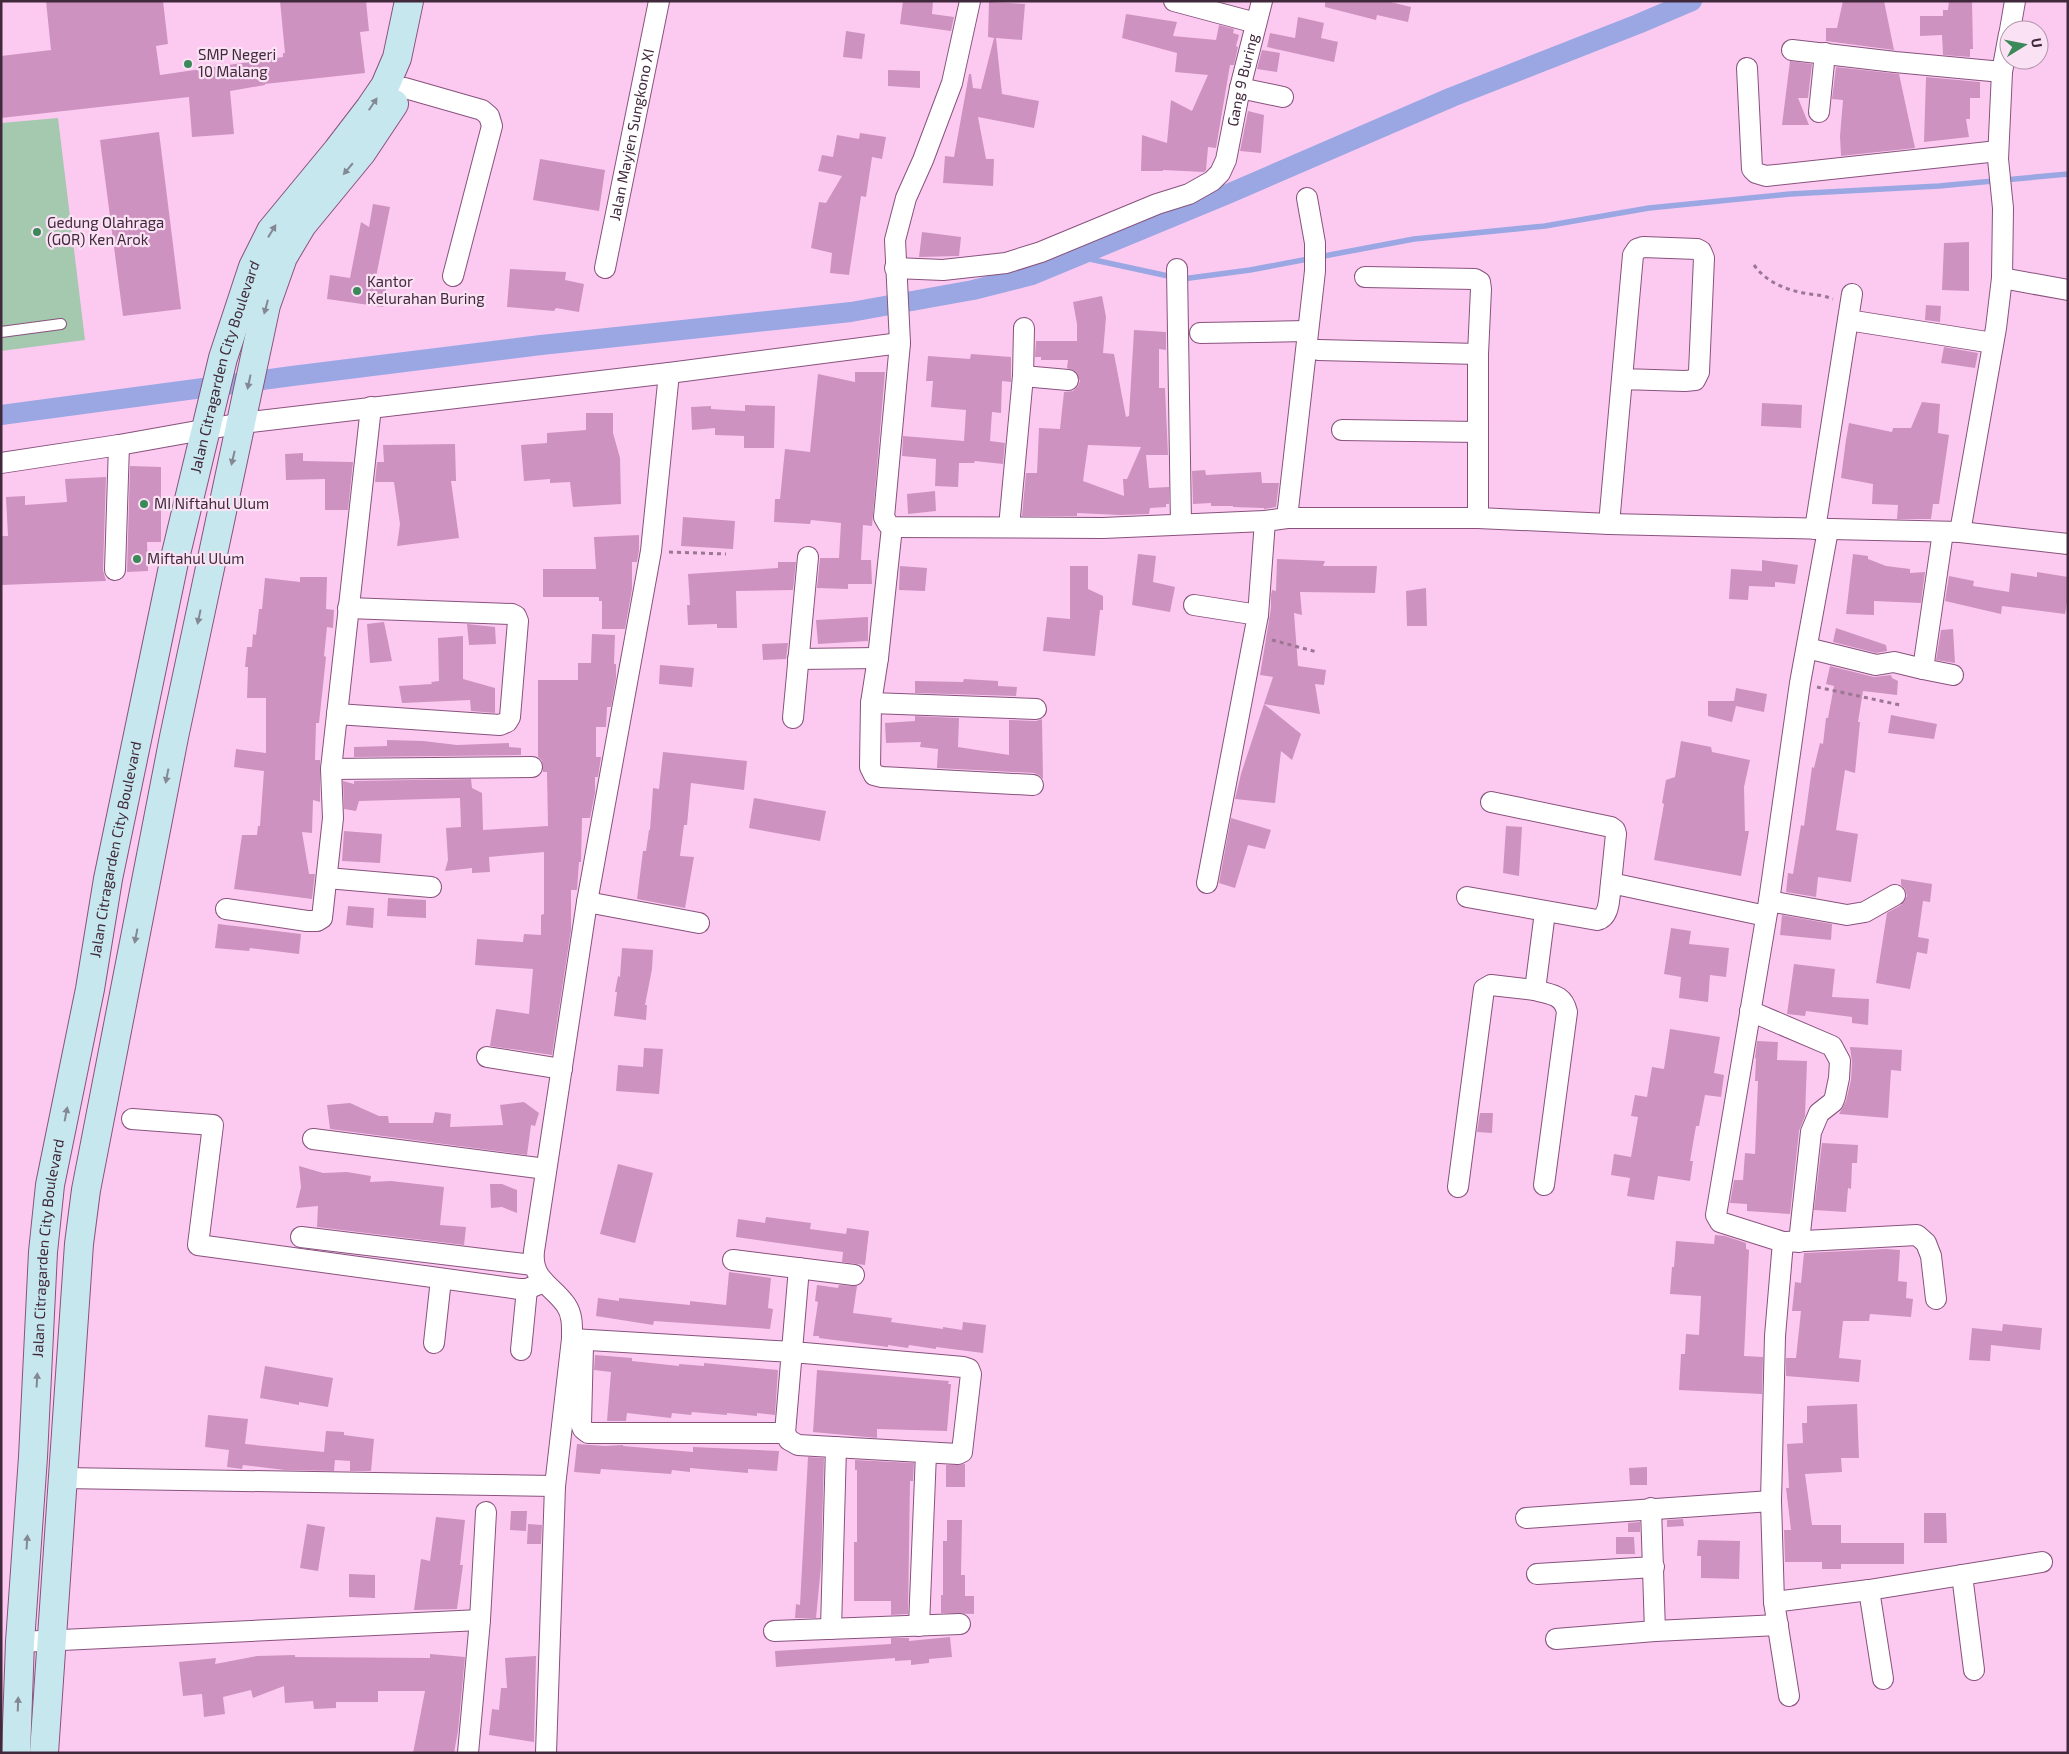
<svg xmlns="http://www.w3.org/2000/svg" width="2069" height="1754" font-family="'Exo 2',sans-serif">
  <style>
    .green { fill: #a4c9af }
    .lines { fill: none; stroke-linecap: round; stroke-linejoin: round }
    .stream { stroke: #9aa7e2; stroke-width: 5.5 }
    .canal { stroke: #9aa7e2; stroke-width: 20 }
    .building { fill: #cd92c0; fill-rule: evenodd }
    .lane-casing { stroke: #88527d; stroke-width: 12 }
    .street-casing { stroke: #88527d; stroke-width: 22 }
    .secondary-casing { stroke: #88527d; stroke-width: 30 }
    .path { stroke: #9b7793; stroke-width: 3; stroke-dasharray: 4 4; stroke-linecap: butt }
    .lane { stroke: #fff; stroke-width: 10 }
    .street { stroke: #fff; stroke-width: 20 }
    .secondary { stroke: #c6e7ee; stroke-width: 28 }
    .oneway { fill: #848895 }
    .poi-dot { fill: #3a8959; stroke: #fae1f4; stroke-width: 2 }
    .labels { text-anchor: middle; stroke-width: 4.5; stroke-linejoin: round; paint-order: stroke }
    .poi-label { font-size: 15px; fill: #41293c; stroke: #fae1f4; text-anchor: start }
    .street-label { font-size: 15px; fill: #41293c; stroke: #fae1f4 }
  </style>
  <rect width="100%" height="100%" fill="#fccaf1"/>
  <path class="green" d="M58 118 85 340 1 351V123Z"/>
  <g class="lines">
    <path class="stream" d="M1076 256 1182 279 1250 270 1414 239 1545 226 1649 208 1790 194 1939 186 2068 174"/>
    <path class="canal" d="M1 415 292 376 541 345 851 312 973 290 1032 275 1230 193 1452 97 1638 24 1692 1"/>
  </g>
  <path class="building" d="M46 1H163L168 44 156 46 160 75 283 57V53H285L280 1H366L369 31 360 32 365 73 265 84V85L230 91 234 134 192 137 189 97 1 118V56L51 50Z
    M903 1H933L932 14 954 17 951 31 900 24Z
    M1325 1H1386L1411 7 1408 22 1377 15 1376 20 1325 7Z
    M1843 1H1884L1894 50 1826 41V28H1837Z
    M1949 1H1972L1973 49H1970V57L1943 55 1942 35 1920 36V16H1943V10H1948Z
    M989 2 1025 4 1022 40 996 38 1002 94 1039 101 1034 128 978 117 986 159H994L993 186 943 183 945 156 954 157 969 74H971L973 88 981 89 994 38 988 37Z
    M1126 14 1177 22 1173 36 1216 40 1219 25 1234 29 1233 33 1239 35 1236 46 1238 47 1234 65H1230L1216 148 1208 147 1206 170 1204 172 1163 170V171H1141L1142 135 1167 143 1171 100 1192 111 1208 75 1175 72 1177 53 1122 38Z
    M1298 17 1324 23 1321 38 1338 42 1334 62 1267 47 1270 33 1295 38Z
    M846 31 865 34 862 59 843 57Z
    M1262 50 1280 53 1277 72 1257 69Z
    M1790 61 1812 64 1808 98H1798L1809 125H1782Z
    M1836 67 1899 74 1915 148 1841 156 1840 136 1843 100 1832 99Z
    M888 70 920 71V88L888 86Z
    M1926 77 1980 82V98H1970V119H1966L1969 137 1924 142Z
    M1248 111 1264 115 1261 153 1240 151Z
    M159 132 181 309 123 316 100 140Z
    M860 133 886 137 882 159 872 157 866 197 861 196 849 275 830 273 832 253 811 248 819 202 826 203 842 176 818 171 822 155 833 157 837 135 859 139Z
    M540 159 605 170 599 211 533 200Z
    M373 204 390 207 375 282 387 284 383 307 327 299 330 275 350 278 361 222 369 227Z
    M922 232 961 237 959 256 919 257Z
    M1969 242V291L1942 290 1944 243Z
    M510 269 566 272 565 280 584 284 579 312 556 308 554 311 507 307Z
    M1102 296 1106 317 1103 353 1114 354 1126 417 1129 416 1134 330 1166 332V350L1159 349V388H1165L1168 455H1146L1149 488 1169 487V504H1166V507L1150 508 1149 514 1120 515 1077 513V516H1022L1026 473H1037L1039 428 1060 429 1064 392 1073 391 1078 386 1080 381 1075 371 1067 368 1068 360H1041V357H1035L1036 341H1077V324L1073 302ZM1088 445 1141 447 1127 479H1123L1124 496 1083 481Z
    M1926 305 1941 306 1940 322 1925 320Z
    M1944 347 1978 353 1975 368 1941 363Z
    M971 354 1011 357V382L1002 381 1001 413 992 412 990 441 1005 443 1003 464 975 461 974 463H959L958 487 935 486 936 459 902 456 903 436 964 441 966 410 931 407 933 381H926L928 356 970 359Z
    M855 372H885L872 526 863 525 861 560H871L872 584H848V589L817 588 820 558H839L841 523 811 520 810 524 774 522 775 499H780L785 449 810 452 818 374 855 382Z
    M1922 402 1940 404 1938 433 1949 435 1939 504H1933L1931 519H1897L1898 505 1872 504 1873 484 1841 478 1846 440 1849 423 1892 432 1893 428H1911Z
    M1762 403 1802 405 1801 428 1761 426Z
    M745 405 775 406 774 448H744V436L715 435V428L692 430 691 407 711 406V409L745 411Z
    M586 413H613V433L620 458 621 504 573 507 570 482 550 483V479L524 481 521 445 547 443V433L586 430Z
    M455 444 456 481H451L459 538 397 546 400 524 394 482H375L377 462H384L383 445Z
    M303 453V461L353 462 348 510H325V479L286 480 285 454Z
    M130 466 161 467V542H147L148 571 127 572Z
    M1205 470 1206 475 1261 472 1262 483H1279L1276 507 1264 509V508L1233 507V506H1211V503L1193 504 1192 471Z
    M106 477 103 570 106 581 1 585V536H8L6 497 25 496V505L67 502 65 479Z
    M935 491 936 511 908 514 907 494Z
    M683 517 735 521 733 549 681 546Z
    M639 535V550L637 562H632V589L625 629H602V601H599V597H543V569H596L594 537Z
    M1138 554 1156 556 1153 582 1175 587 1170 612 1132 605Z
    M1853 554 1868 556V559L1886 566 1910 569V573L1925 572 1921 603 1874 601V615L1846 614Z
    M1277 559 1325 561 1323 566H1377L1375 593 1300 592 1302 615 1294 613 1298 666 1326 670 1324 685 1315 684 1320 714 1264 704 1273 677 1260 675 1271 608V595L1272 590 1276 591Z
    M1762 560 1798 565 1795 584 1775 582V587L1749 586 1748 600 1729 599 1731 569 1762 571Z
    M778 562H796L793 590 736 591 737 628H717V624L688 625 687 605H690L688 574 778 568Z
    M900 566 927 568 925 591 899 590Z
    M1070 566H1088V589L1103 596V610H1100L1095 656 1043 651 1047 617 1070 619Z
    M2037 572 2068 577V596L2065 614 2002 606 2001 614 1945 601 1949 576 1974 581 1973 586 2009 592 2011 573 2037 577Z
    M300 577H327L326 609 334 610 333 628 327 627 324 656 326 657 319 723H316L315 760H320V802L313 800 312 833 302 832 309 874H315L312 899 234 889 242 835H257L258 826H260L264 771 234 767 236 749 266 753V698H247L248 667H245L247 647H252L253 634 256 635 259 609H262L265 578 300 582Z
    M1426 588 1427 626H1407L1406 591Z
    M868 617V641L818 644 816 620Z
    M384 622 392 661 370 663 367 624Z
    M467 624 495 627 496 644 469 645Z
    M1836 628 1886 645 1887 651 1876 653 1833 642Z
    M1953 629 1955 663 1936 660 1941 630Z
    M592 634 615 635 614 664H616V678L611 707H607L606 727H596V757H601L598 777H595V793L590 818H582L581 862H579L577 890H571V930L552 1055 490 1046 496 1009 529 1014 533 969 475 965 477 939 523 942 524 934 541 935V915L544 914V852L489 857 490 872 472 873V868L445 871 448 860 446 828 461 827 460 798 359 801 356 811 344 809 343 781 354 784V781L471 779 472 788 482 793 483 830 548 826 547 772H543L542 761 538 757V680H578V663H591Z
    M463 636V679L495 688V713L471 711 470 700 402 703 399 686 432 684 431 682 439 681 438 638Z
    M788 643 786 659 763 660 762 644Z
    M660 665 694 668 692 687 659 684Z
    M1830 666 1874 677 1891 675 1892 678 1898 681 1897 695 1863 691 1858 722H1860L1855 773 1845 770 1836 830 1858 834 1851 882 1818 877 1816 897 1786 892 1788 873 1793 874 1801 825 1804 826 1812 767 1814 768 1820 743 1823 744 1826 718H1828L1834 686 1826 684Z
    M964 679 998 681V686L1017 687 1016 696 915 693V681L963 682Z
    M1736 688 1767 694 1764 712 1736 706 1732 722 1708 716V701H1734Z
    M1264 704 1301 734 1292 760 1281 751 1275 803 1235 799 1241 774Z
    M1891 715 1937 724 1934 739 1888 733Z
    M915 716 959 718 958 747 1009 755V720L1036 721 1042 719 1043 779 1039 775 1034 773 937 768 938 749 920 747 921 742 886 743 885 723 915 721Z
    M387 740 423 741 457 745 509 743V747L521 748V755L354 757V747L387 746Z
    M1681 741 1711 747 1712 752 1750 760 1744 787 1745 831H1749L1741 876 1654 860 1664 804 1662 803 1666 780 1675 777Z
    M663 752 747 761 744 790 691 783 687 825H684L680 856 694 857 685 908 637 899 643 851H646L649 830H650L653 788 659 789Z
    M754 798 826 811 820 841 749 828Z
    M1231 818 1271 830 1265 849 1248 845 1235 888 1219 883Z
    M1506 826 1522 827 1519 876 1503 873Z
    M344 831 382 834 380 863 342 861Z
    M1901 879 1932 884 1930 902 1923 901 1918 937 1929 939 1927 954 1917 952 1910 989 1876 983 1887 913 1901 905 1907 896 1905 889 1901 885Z
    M388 898 426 900V918L387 916Z
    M348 906 374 908 373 928 346 925Z
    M1782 915 1832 924 1831 940 1780 935Z
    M218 924 301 934 299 954 250 948 249 951 215 948Z
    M1671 928 1691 931 1689 944 1729 948 1726 977 1710 975 1708 1002 1679 998 1681 977 1664 974Z
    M622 948 653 950 652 969 645 1005H647L646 1020 614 1016 617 992H615L618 976 620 977Z
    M1794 964 1835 969 1832 997 1869 999 1868 1025 1852 1023V1017L1806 1011 1805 1016 1787 1014Z
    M1670 1029 1720 1037 1714 1073 1724 1075 1721 1097 1705 1095 1699 1126H1696L1690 1161H1693L1690 1181 1658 1176 1654 1200 1627 1196 1630 1178 1611 1175 1614 1154 1631 1157 1638 1117 1631 1116 1635 1095 1647 1097 1652 1067 1664 1069Z
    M1757 1041 1778 1042 1777 1060 1807 1061 1805 1116 1799 1131 1790 1214 1747 1211V1204L1730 1203 1734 1180H1743L1745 1153 1755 1154 1758 1081H1755L1756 1058H1755Z
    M1850 1047 1902 1050 1901 1071 1891 1070 1888 1118 1839 1114 1846 1101 1851 1080 1852 1062Z
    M644 1048 663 1049 659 1094 616 1091 618 1065 643 1067Z
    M524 1102 539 1113 535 1126 531 1125 527 1155 330 1129 327 1105 350 1103 379 1116H388L389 1123H433L435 1112 451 1114 450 1127 503 1125 500 1105Z
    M1480 1113H1493L1492 1133 1477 1132Z
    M1822 1143 1858 1145 1857 1163H1852L1851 1189 1848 1188 1846 1212 1814 1210Z
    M618 1164 653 1173 635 1243 600 1234Z
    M299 1166 323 1173 347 1172 371 1176 370 1182 391 1181 444 1187 440 1225 466 1227 464 1245 317 1227 318 1206 296 1208 301 1187Z
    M490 1184H502L517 1190V1213L502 1207 491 1208Z
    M766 1217 811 1223 810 1229 846 1234 847 1228 869 1231 865 1265 842 1262 843 1252 736 1237 738 1219 765 1223Z
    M1715 1235 1725 1236 1746 1243V1249L1749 1250 1744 1356 1763 1357 1762 1394 1679 1390 1681 1354H1685L1686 1334 1699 1335 1701 1296 1670 1294 1672 1267H1674L1676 1241 1714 1244Z
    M1886 1249 1900 1250 1898 1281 1907 1282 1906 1298 1913 1299 1911 1317 1870 1314 1869 1321H1843L1839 1358 1861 1360 1859 1382 1786 1376V1358H1796L1801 1311H1792L1795 1282 1801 1283 1804 1253Z
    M729 1272 771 1278 768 1308 773 1309 770 1329 654 1321 653 1325 596 1316 598 1298 619 1301V1298L690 1305V1301L726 1305Z
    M817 1285 838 1288 839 1285 857 1286 853 1313 892 1318 891 1322 943 1329V1327L962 1330 963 1322 986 1325 983 1353 936 1347V1349L909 1345 908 1348 888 1345V1347L819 1338V1336H813L818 1302 815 1301Z
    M2003 1324 2042 1328 2040 1350 1991 1345 1990 1361 1969 1360 1972 1328 2002 1331Z
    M595 1355 632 1358V1361L679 1366V1364L704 1366V1363L778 1370 775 1415 757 1413V1416L727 1413V1415L692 1412 691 1415 672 1413 671 1418 627 1413 626 1421H607L611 1372 594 1370Z
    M265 1366 333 1378 328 1407 299 1402V1405L260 1398Z
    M817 1370 949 1381 948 1384H951L947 1431 877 1429V1438L813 1432Z
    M1857 1404 1859 1458H1841L1842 1472 1805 1474 1812 1525H1841V1543H1904V1564H1841V1569H1822V1562H1785L1784 1530H1791L1786 1488H1789L1787 1444 1803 1443 1802 1423H1807V1406Z
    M208 1415 248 1419 245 1444 324 1452 326 1431 344 1432V1435L374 1439 371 1471H350V1461L335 1460 334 1471 285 1470 243 1465 242 1469 227 1467 229 1450 205 1447Z
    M577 1444 605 1446 623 1445V1446L693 1452V1447L779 1451 777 1471 748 1469V1473L690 1468V1472L672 1470 671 1474 601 1469 600 1474 574 1472Z
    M808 1457 824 1458 821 1566 816 1618H795L796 1604 800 1605Z
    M855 1460 914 1463 913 1481H910L908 1614 891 1615V1601H854V1542H857V1470H855Z
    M965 1464V1487H946V1465Z
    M1647 1467V1485H1630L1629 1468Z
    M511 1511H527L526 1531 510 1530Z
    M1924 1513H1946L1947 1543H1924Z
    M436 1517 465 1520 460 1565H463L457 1609 414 1610 421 1559 430 1561Z
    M1683 1519 1684 1526 1667 1527V1520Z
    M947 1520H962L961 1575H965V1596H974V1614L941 1613V1595H943V1541H947Z
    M1640 1522V1532H1628V1523Z
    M307 1524 325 1527 318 1571 300 1568Z
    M528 1524 542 1525 541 1544H527Z
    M1616 1537H1634L1635 1554H1616Z
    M1698 1540 1740 1541 1739 1579 1701 1578V1556H1697Z
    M349 1574 375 1575V1598L349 1597Z
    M950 1637 952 1657 929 1659V1663L911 1665V1660L895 1661V1658L776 1667 775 1651 891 1644V1638H909V1641Z
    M430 1654 465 1657 458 1731 454 1753H413L425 1691H378V1702H336V1708L314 1709 313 1701 285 1703 284 1686 253 1698 251 1690 223 1697 225 1714 204 1717 202 1694 183 1696 179 1662 216 1658 215 1664 257 1656 295 1655V1657L430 1658Z
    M536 1656 534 1742 489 1735 492 1709 499 1710 501 1688H507L505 1658Z"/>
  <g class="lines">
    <g class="lane-casing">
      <path id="lane" d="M1 332 61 324"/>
    </g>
    <g class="street-casing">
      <g id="street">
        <path d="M970 1 952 83 923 160 906 198 895 240 900 343 884 517 888 524 892 527 1103 528 1265 521 1287 518H1478L1609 524 1960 532 2068 544"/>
        <path d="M1174 1 1256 23"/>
        <path d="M2010 30 2015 1"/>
        <path d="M1792 50 1895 62 2002 72"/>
        <path d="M1747 68 1752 169 1756 173 1766 176 1998 151"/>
        <path d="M405 88 482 110 489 116 492 126 453 276"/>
        <path d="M1240 88 1283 97"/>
        <path d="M1819 112 1825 53"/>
        <path id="s1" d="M605 268 659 1"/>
        <path id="s2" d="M895 268 943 270 1006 263 1041 252 1157 204 1189 194 1212 181 1220 173 1226 160 1240 88 1262 1"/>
        <path d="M1177 269 1181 524"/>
        <path d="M1365 277 1475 279 1480 282 1481 289 1478 354V518"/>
        <path d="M2002 278 2068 290"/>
        <path d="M1848 320 1993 343"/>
        <path d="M1200 333 1307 331"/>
        <path d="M1318 350 1478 354"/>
        <path d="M1023 376 1068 380"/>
        <path d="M1342 430 1478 432"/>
        <path d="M1 463 119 445 242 423 669 373 900 343"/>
        <path d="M1287 518 1315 271V243L1307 198"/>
        <path d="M1609 524 1633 255 1637 249 1643 247 1697 249 1701 251 1704 258 1699 372 1695 380 1685 381 1622 379"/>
        <path d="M892 527 878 658 871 703 870 767 874 775 882 777 1033 785"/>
        <path d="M1009 527 1023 376 1024 328"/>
        <path d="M1815 529 1852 294"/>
        <path d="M1960 532 1996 328 2002 278 2003 208 1998 159 2002 72 2009 34"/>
        <path d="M115 570 119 445"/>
        <path d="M1194 605 1258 615"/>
        <path d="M1807 648 1876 665 1894 662 1923 669 1943 532"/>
        <path d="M798 659 878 658"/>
        <path d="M1923 669 1953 675"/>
        <path d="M871 703 1036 709"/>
        <path d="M337 714 500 725 507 722 510 717 518 621 516 616 512 614 348 608"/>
        <path d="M793 718 808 557"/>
        <path d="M331 769 532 767"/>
        <path d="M1491 802 1611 827 1615 830 1616 834 1611 883"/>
        <path d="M327 878 431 887"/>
        <path d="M1207 883 1258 615 1265 521"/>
        <path d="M1467 897 1597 920C1611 917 1609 895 1611 883L1766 916"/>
        <path d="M1769 901 1847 915 1865 912 1895 895"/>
        <path d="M587 902 699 923"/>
        <path d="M226 909 307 921H317L322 918 333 818 331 769 371 407"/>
        <path d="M1750 1011 1832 1046 1840 1061 1839 1078 1835 1097 1833 1102 1819 1113 1811 1132 1799 1242"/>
        <path d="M487 1057 562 1069"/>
        <path d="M132 1119 213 1125 198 1245 519 1289H527L544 1282"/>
        <path d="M313 1139 546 1169"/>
        <path d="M1544 1185 1567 1012C1563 994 1551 995 1535 990L1545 912"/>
        <path d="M1458 1187 1484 989 1491 985 1535 990"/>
        <path d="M301 1237 533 1265"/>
        <path d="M1786 1242 1917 1235 1926 1243 1931 1256 1936 1299"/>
        <path d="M733 1260 854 1275"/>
        <path d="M572 1339 793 1352 963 1367 969 1369 971 1374 962 1452 958 1454 798 1445 789 1440 785 1433 799 1268"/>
        <path d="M434 1343 441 1279"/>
        <path d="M583 1345 581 1424 583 1429 588 1433H785"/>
        <path d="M521 1350 527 1289"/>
        <path d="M64 1478 555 1486"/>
        <path d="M1651 1508 1655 1631"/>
        <path d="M1526 1518 1771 1501"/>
        <path d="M1537 1574 1654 1567"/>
        <path d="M1962 1575 1974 1670"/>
        <path d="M1869 1590 1883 1679"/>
        <path d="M1774 1602 1869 1590 2042 1562"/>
        <path d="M919 1626 926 1453"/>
        <path d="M831 1629 836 1447"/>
        <path d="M774 1631 960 1624"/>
        <path d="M1556 1639 1655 1631 1778 1625"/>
        <path d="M20 1642 480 1620 486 1512"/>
        <path d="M1789 1696 1774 1602 1771 1501 1775 1336 1783 1242 1720 1222 1716 1215 1769 901 1800 683 1828 530"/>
        <path d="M468 1753 480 1620"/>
        <path d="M546 1753 555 1486 572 1339C572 1328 573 1315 566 1305 552 1285 531 1280 534 1251L587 902 651 551 669 373"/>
      </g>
    </g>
    <g class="secondary-casing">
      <g id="secondary">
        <path id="s3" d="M16 1753 20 1642 33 1457 43 1252 50 1185 90 989 108 879 174 562 223 358 253 267 271 231 337 151 370 108 385 86 397 58 409 1"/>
        <path d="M44 1753 79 1244 86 1190 174 737 266 305 283 257 302 225 362 152 394 104"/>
      </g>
    </g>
    <path class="path" d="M1754 265C1767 283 1788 291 1810 294 1818 295 1826 296 1833 299
      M669 552 726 554
      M1272 640 1317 652
      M1817 687 1900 705"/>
    <use href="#lane" class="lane"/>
    <use href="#street" class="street"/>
    <use href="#secondary" class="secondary"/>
  </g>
  <defs><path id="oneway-solid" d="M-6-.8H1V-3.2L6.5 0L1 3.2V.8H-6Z" transform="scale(1.25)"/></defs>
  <g class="oneway">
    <use href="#oneway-solid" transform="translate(373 104) rotate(-56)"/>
    <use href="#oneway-solid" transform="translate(348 169) rotate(130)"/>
    <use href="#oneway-solid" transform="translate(272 231) rotate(-58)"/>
    <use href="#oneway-solid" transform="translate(266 307) rotate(105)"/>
    <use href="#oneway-solid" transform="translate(249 382) rotate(102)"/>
    <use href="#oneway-solid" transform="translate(233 458) rotate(103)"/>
    <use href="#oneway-solid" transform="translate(199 617) rotate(102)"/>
    <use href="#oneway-solid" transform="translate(167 776) rotate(101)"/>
    <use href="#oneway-solid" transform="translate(136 936) rotate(101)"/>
    <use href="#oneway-solid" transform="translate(66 1114) rotate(-79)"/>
    <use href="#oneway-solid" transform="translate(37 1380) rotate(-87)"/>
    <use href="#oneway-solid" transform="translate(27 1542) rotate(-86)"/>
    <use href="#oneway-solid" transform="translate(18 1704) rotate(-88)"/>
  </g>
  <g class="poi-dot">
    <circle cx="188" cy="64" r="5"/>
    <circle cx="37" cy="232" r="5"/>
    <circle cx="357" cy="291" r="5"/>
    <circle cx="144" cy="504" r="5"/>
    <circle cx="137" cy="559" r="5"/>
  </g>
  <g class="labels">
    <g class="poi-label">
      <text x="198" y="60">SMP Negeri<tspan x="198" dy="17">10 Malang</tspan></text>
      <text x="47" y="228">Gedung Olahraga<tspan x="47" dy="17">(GOR) Ken Arok</tspan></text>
      <text x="367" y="287">Kantor<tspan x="367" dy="17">Kelurahan Buring</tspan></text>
      <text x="154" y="509">MI Niftahul Ulum</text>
      <text x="147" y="564">Miftahul Ulum</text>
    </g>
    <g class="street-label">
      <text dy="5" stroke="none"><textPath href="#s2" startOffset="441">Gang 9 Buring</textPath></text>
      <text dy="5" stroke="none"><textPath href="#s1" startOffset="136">Jalan Mayjen Sungkono XI</textPath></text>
      <text dy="5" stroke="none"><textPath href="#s3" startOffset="1406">Jalan Citragarden City Boulevard</textPath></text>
      <text dy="5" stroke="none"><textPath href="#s3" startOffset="911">Jalan Citragarden City Boulevard</textPath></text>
      <text dy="5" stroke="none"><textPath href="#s3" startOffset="506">Jalan Citragarden City Boulevard</textPath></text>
    </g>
  </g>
  <rect width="2069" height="1754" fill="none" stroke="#41293c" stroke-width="5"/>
  <g transform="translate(2024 45) rotate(80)"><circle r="24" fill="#fae1f4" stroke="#b097aa"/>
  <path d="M0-4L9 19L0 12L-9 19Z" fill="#3a8959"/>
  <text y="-8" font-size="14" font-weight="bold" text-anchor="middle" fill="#41293c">U</text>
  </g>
</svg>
